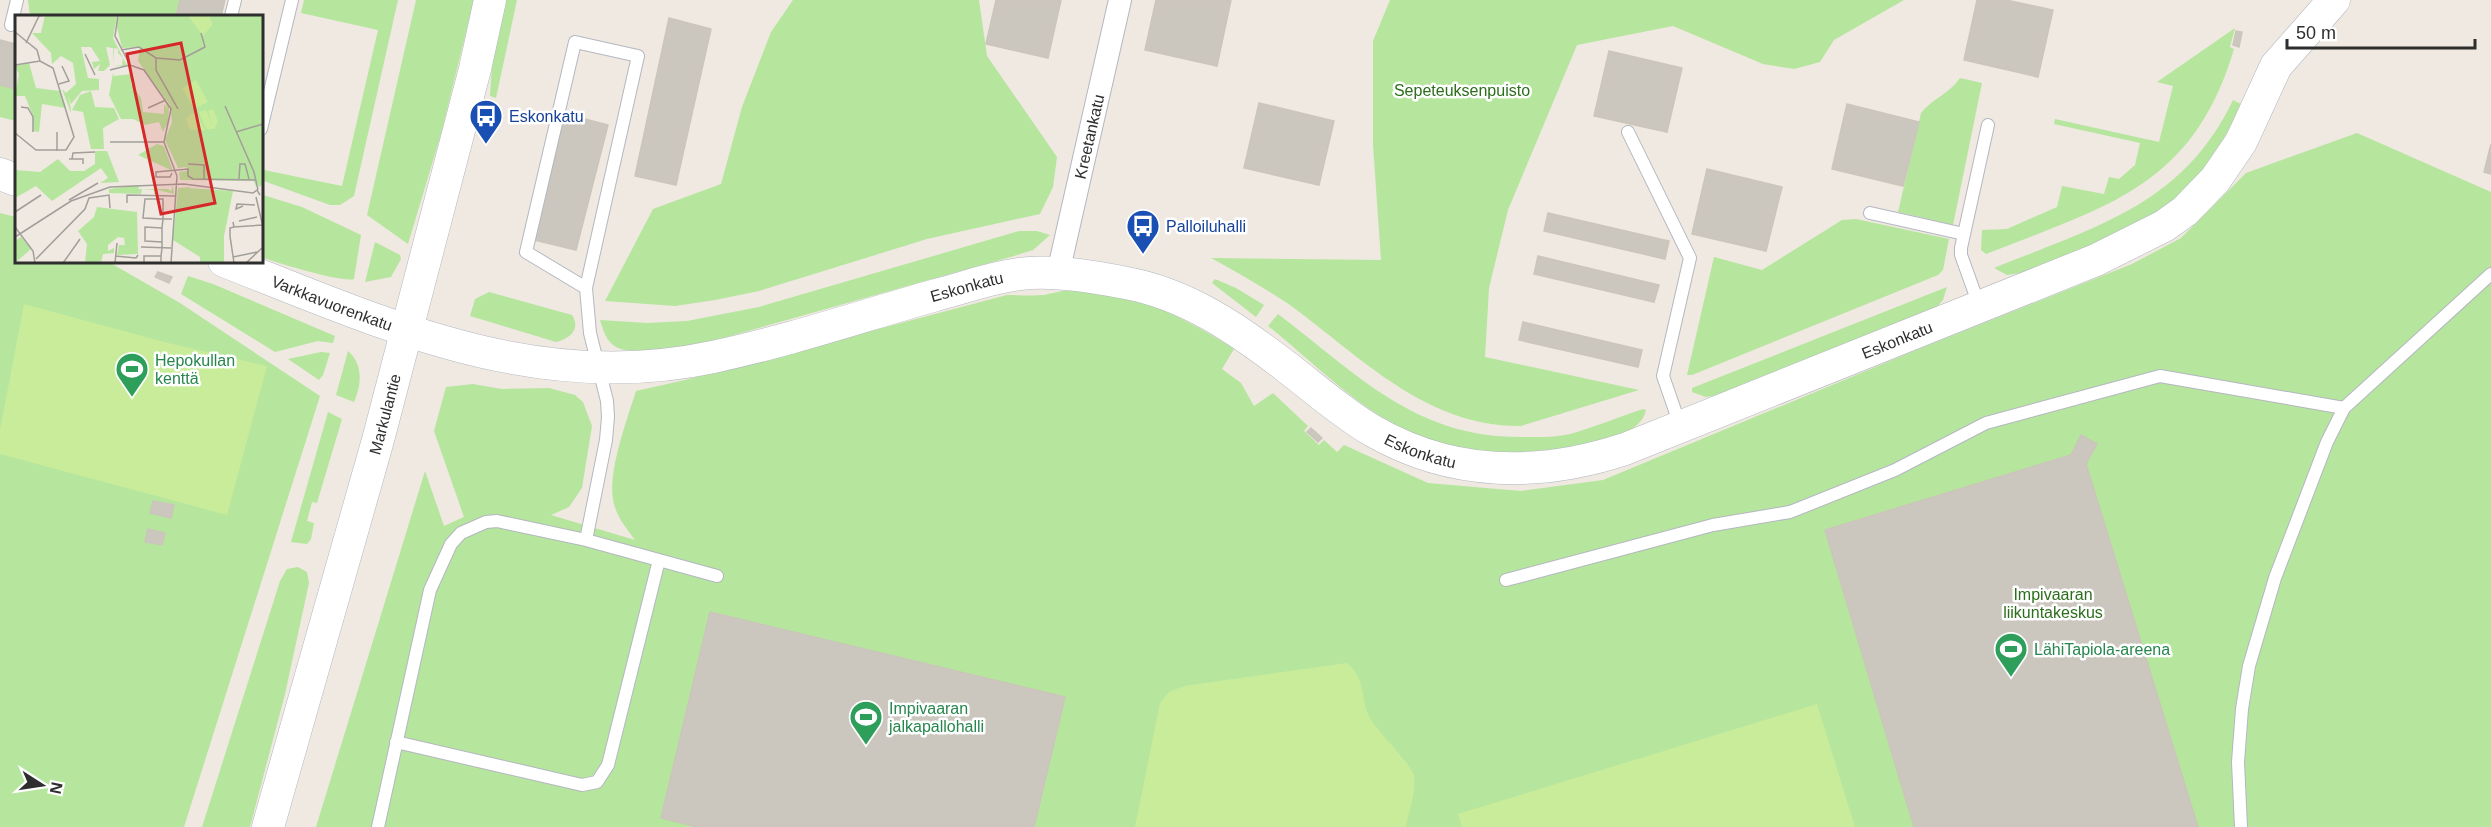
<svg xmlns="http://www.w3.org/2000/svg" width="2491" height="827" font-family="Helvetica,sans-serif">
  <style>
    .green { fill: #b6e59e }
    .pitch { fill: #c9ec9a }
    .building { fill: #cbc7bf; stroke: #cbc5ba; stroke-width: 1.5 }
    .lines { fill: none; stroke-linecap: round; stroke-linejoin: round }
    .lane-casing { stroke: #b4b7c1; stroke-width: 14 }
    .street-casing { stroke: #b4b7c1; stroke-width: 24 }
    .secondary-casing { stroke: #b4b7c1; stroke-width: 33 }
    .lane { stroke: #fff; stroke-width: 12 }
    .street { stroke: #fff; stroke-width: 22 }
    .secondary { stroke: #fff; stroke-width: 32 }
    .labels { text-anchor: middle; stroke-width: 5; stroke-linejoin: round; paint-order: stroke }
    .park-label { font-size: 16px; fill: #2c6e1b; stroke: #fff }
    .transit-label { font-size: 16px; fill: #164399; stroke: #fff; text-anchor: start }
    .street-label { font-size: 16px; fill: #2e2e2e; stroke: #fff }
    .leisure-label { font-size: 16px; fill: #27864d; stroke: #fff; text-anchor: start }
    .inset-road { fill: none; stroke: #a29e99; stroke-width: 1.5 }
    .view { fill: #d62828; fill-opacity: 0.15; stroke: #d62828; stroke-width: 3 }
    .inset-edge { fill: none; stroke: #2e2e2e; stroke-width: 3 }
  </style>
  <rect width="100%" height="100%" fill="#efe9e1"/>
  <path class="green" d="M28 0H180L176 16H30Z
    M304 0H398L354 196 340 205H330L261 180 264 170 342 186 378 30 301 13Z
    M416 0H474L441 134 408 244 367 215Z
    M506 0H517L496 98 490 96 492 64Z
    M793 0H979L987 56 1057 157 1053 187 1040 214 927 239 759 291 715 300 675 306 605 301 653 209 721 184 742 107 771 32Z
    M1390 0H1904L1834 40 1820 62 1794 69 1763 64 1673 26 1577 45 1508 210 1489 288 1485 357 1639 390 1521 426C1426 427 1361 357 1290 305 1265 288 1238 273 1211 258L1381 260 1373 145V41Z
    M2235 28 2230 47 2234 49C2193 187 2107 206 1986 254L1981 250 1982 230 2007 229 2057 207 2062 186 2104 194 2109 177 2119 179 2135 165 2140 143 2054 124 2055 119 2159 142 2173 86 2157 82Z
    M1960 78 1982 83 1953 225 1898 212 1921 113C1933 98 1949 94 1960 78Z
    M0 85 16 89V121L0 117Z
    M2233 100 2241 104C2226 135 2210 170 2182 193 2136 231 2075 251 2021 273L2007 275 1994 268C2095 227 2183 205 2233 100Z
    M2357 133 2491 192V827H316L425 471 444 526 464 517 434 431 446 387 473 384 502 389 549 388 575 395 583 402 592 426 582 488 569 507 551 515 635 540C627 529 618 519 614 504 606 475 627 420 636 391L685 380 1007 295C1019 295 1032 296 1044 295 1050 294 1056 292 1062 291 1124 286 1183 316 1234 349L1222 369 1241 383 1254 406 1273 393 1308 426 1304 431 1319 445 1324 440 1337 452 1344 445 1428 483 1521 491 1603 480 1926 346 2132 264 2181 238 2246 173Z
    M263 195 302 207 361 235 354 279C343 283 274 262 261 257V200Z
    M0 213 16 217V261H107L180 303 320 396 184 827H0Z
    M1856 219 1949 239 1943 270 1938 275 1692 375H1687L1714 257 1762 270 1842 220Z
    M1019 231H1037L1050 235 1033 250 1014 256 727 337C704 343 636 358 616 347 606 341 603 330 600 320L647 323 687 321 759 307Z
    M375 242 400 255 401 259 391 277 365 282Z
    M188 276 213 284 335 336 333 343 318 341 275 352 181 294Z
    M1215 279 1236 288 1264 305 1256 317 1212 283Z
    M1947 287 1943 300 1935 309 1719 395 1706 397 1692 392V388Z
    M489 292 572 315C581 329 570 339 556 342L470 316 475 299Z
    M1278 314C1357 374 1414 437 1520 437 1536 437 1554 438 1570 434 1595 427 1619 417 1643 409L1646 410C1642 430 1617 436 1600 442 1533 466 1448 457 1387 420 1344 395 1307 357 1268 326Z
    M348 351C363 364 362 384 354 402L336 395Z
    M321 352 330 353 323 375 319 380 288 359Z
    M328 412 342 419 317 503 312 502 307 521 314 523 311 539 307 544 291 542Z
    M298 567 307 572 309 583 285 694 250 827H202L280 581 287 569Z"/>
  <path class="pitch" d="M24 304 168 343 267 366 227 515 0 454V430Z
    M1347 663C1369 682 1358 700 1372 721 1380 734 1412 765 1414 776 1417 791 1408 812 1406 827H1135L1160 703 1169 692 1184 686Z
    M1817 704 1855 827H1462L1458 814Z"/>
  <path class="building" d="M180 0H225L221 16H176Z
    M996 0H1061L1048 58 986 44Z
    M1156 0H1231L1217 66 1145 50Z
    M1977 0H2006L2053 10 2038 77 1964 60Z
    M669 18 711 29 676 185 635 176Z
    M2236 31 2242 32 2239 47 2233 45Z
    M0 40 16 44V89L0 85Z
    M1609 51 1682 68 1667 132 1594 116Z
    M1259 103 1334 121 1319 185 1244 168Z
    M1847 104 1919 122 1903 186 1832 169Z
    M566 114 608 125 576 250 534 240Z
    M2491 144V174L2484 172Z
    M1707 169 1782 187 1766 251 1692 234Z
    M1548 213 1669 241 1665 259 1544 231Z
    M1538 256 1659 285 1654 302 1534 274Z
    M158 272 172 277 169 283 155 277Z
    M1523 322 1642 350 1638 367 1519 340Z
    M1311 428 1322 438 1318 442 1307 432Z
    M2081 435 2097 444 2086 464 2198 827H1914L1825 530 2071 455Z
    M153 501 174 505 171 518 150 513Z
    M148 529 165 533 162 545 145 542Z
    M710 612 1065 697 1034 827H697L661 818Z"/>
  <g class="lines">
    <g class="lane-casing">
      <path id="lane" d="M231 16 235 0
        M11 25 17 0
        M261 129 292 0
        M1628 132 1690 258 1663 376 1680 425
        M1870 213 1964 234
        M1979 305 1961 255V248L1988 125
        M586 540 717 576
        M1506 580 1713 525 1790 512 1895 470 1986 423 2160 376 2344 408
        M396 742 582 785 597 782 608 765 659 560
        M378 827 430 590 451 544 461 533 486 522 497 521 586 540 606 440 608 417 607 401 590 333 586 288 638 56 575 42 526 252 586 288
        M2241 827 2238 762 2242 709 2249 666 2275 578 2327 442 2344 408 2491 274"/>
    </g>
    <g class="street-casing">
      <g id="street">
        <path id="s1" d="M1058 273 1120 0"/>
      </g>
    </g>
    <g class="secondary-casing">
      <g id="secondary">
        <path d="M0 174 16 180"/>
        <path id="s2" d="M224 261C384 324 537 395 713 357 788 341 862 316 936 295 967 287 999 275 1030 273 1062 271 1096 277 1126 283 1186 294 1236 328 1284 365 1313 387 1342 413 1373 431 1453 477 1540 477 1625 449L2096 260 2164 226 2185 211 2215 180 2241 142 2276 66 2334 0"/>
        <path id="s3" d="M268 827 378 440 475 69 490 0"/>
      </g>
    </g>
    <use href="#lane" class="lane"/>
    <use href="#street" class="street"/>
    <use href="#secondary" class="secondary"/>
  </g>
  <defs>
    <g id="bus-pin" transform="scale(1.725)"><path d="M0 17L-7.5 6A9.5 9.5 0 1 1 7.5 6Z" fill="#1a4fb4" stroke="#fff"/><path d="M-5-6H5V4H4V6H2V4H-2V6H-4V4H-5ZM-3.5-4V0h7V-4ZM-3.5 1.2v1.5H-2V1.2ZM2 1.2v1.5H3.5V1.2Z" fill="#fff"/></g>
    <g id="stadium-pin" transform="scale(1.725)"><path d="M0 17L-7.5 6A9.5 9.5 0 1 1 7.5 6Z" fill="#2e9e5b" stroke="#fff"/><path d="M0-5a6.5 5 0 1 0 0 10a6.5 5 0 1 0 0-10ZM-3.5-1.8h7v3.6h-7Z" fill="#fff"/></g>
  </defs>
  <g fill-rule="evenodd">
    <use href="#bus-pin" x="486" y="116"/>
    <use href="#bus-pin" x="1143" y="226"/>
    <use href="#stadium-pin" x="132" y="369"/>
    <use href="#stadium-pin" x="2011" y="649"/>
    <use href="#stadium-pin" x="866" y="717"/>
  </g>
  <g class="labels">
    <g class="park-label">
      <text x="1462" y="96">Sepeteuksenpuisto</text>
      <text x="2053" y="600">Impivaaran<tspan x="2053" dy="18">liikuntakeskus</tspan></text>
    </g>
    <g class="transit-label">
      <text x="509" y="122">Eskonkatu</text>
      <text x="1166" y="232">Palloiluhalli</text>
    </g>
    <g class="street-label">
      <text dy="6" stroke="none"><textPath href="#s1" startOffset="140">Kreetankatu</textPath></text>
      <text dy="6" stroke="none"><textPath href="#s2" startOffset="770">Eskonkatu</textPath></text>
      <text dy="6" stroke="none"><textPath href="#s2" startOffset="116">Varkkavuorenkatu</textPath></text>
      <text dy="6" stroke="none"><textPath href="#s2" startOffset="1776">Eskonkatu</textPath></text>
      <text dy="6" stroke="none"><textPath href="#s3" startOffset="429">Markulantie</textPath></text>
      <text dy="6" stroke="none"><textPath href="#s2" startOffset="1274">Eskonkatu</textPath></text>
    </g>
    <g class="leisure-label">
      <text x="155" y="366">Hepokullan<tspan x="155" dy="18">kenttä</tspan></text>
      <text x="2034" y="655">LähiTapiola-areena</text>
      <text x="889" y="714">Impivaaran<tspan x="889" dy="18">jalkapallohalli</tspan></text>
    </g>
  </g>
  <g transform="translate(15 15)">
    <rect width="248" height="248" fill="#efe9e1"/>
    <path d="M30 0H102L98 23 112 51 97 50H107L108 43 103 38V48V34L99 33 98 48V33L91 32 95 50 89 56H83L85 49 79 54 77 47 85 46 76 32H66L73 63 84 64V75L67 76 56 89 53 81 56 94V98L47 74 51 78 61 69 58 48 46 41 37 49 36 38 17 18H26ZM105 0H173L188 20 197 10 194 0H247V170L244 172 241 167V172L239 166 165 165 164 157 172 156V152L163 153 150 125 157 107 155 90 123 46 125 32 107 33 101 8ZM14 48 21 73 45 76 51 93 27 89 24 117 18 116V101L10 81H0L4 59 0 51ZM98 58 99 61 116 59V69L126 83 128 97 149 99V89L153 95 150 88 154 92 153 107 148 117 144 107 130 110 118 104H106L94 80ZM76 76 80 92 99 93 104 104 88 113 89 134H76L68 97 57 95 65 80ZM142 129 149 131 158 156 123 140ZM80 136H92L104 167 85 168 93 163 86 153 37 186 21 171 0 183V155L25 157 43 144 55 156H69L80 149ZM123 170 124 174H153L156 176 158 170 159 179 143 175 139 180V175L127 174 126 179 94 178V174ZM177 172 173 173 218 176 209 221V247H185V242L158 225 163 173ZM82 192 122 197 123 239 102 240 104 230H110L109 223 103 222 93 230V236L99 233V238L88 239 86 247H70L72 229 63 216 79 202ZM6 222 16 234 0 248V226Z" fill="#b6e59e"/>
    <path d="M173 0H194L197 10 188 21ZM181 65 193 87 179 94 167 73ZM198 94 203 107 199 114H191L184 97 191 95 198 112 193 96ZM177 98H181L190 115H175L171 104Z" fill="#c9ec9a"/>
    <path class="inset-road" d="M103 0 100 21 115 50M0 17 22 35 25 46M11 28 24 1 30 0M106 35 124 32 141 43 165 45 190 32 186 18M70 39 80 60M141 43V55L163 94M0 50 25 46 38 53 59 122 51 135H21L0 118M95 55 115 50 129 55 156 94 149 127 162 161 156 248M44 69 54 66 47 51M210 91 239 157 243 175M6 92 13 93 18 102V117M133 93 151 85M42 117V136M221 117 248 109M95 127H149M54 144H68V149M57 144 58 138 80 137M173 149 189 150V164M157 158 155 162H141V157L173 154V161L178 164 241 165M224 164 225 149H230L234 164M241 182 248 212M54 185 83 168M112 188V180L160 181M228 191 221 194 222 189 240 190M0 197 26 180M224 206 242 202M218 207 219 212 248 210M0 212 18 236 20 248M219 212 215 213V221L219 248M0 222 56 186 95 172 169 169 238 178 242 175 245 180M147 227 130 226V212L147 213M126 232 156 233M100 241 121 243 123 240M146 241 147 233V213L148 204V184H130L128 203 148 204H157M218 242 242 237M21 244 70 194 74 183 94 180 95 193M48 248 65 224M100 248 102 228M129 248V241H146V248M231 248 247 233"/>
    <path class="view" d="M166 28 200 188 146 199 112 39Z"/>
    <rect width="248" height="248" class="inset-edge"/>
  </g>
  <g transform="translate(42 785) rotate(102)" stroke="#ffffff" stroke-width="4.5" paint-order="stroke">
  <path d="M0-4.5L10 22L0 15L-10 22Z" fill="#2e2e2e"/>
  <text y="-9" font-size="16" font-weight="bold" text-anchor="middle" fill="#2e2e2e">N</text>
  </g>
  <path d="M2287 39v9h188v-9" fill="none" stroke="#2e2e2e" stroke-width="3"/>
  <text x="2296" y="39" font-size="18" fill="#2e2e2e" stroke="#ffffff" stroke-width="4.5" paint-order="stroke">50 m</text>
</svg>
